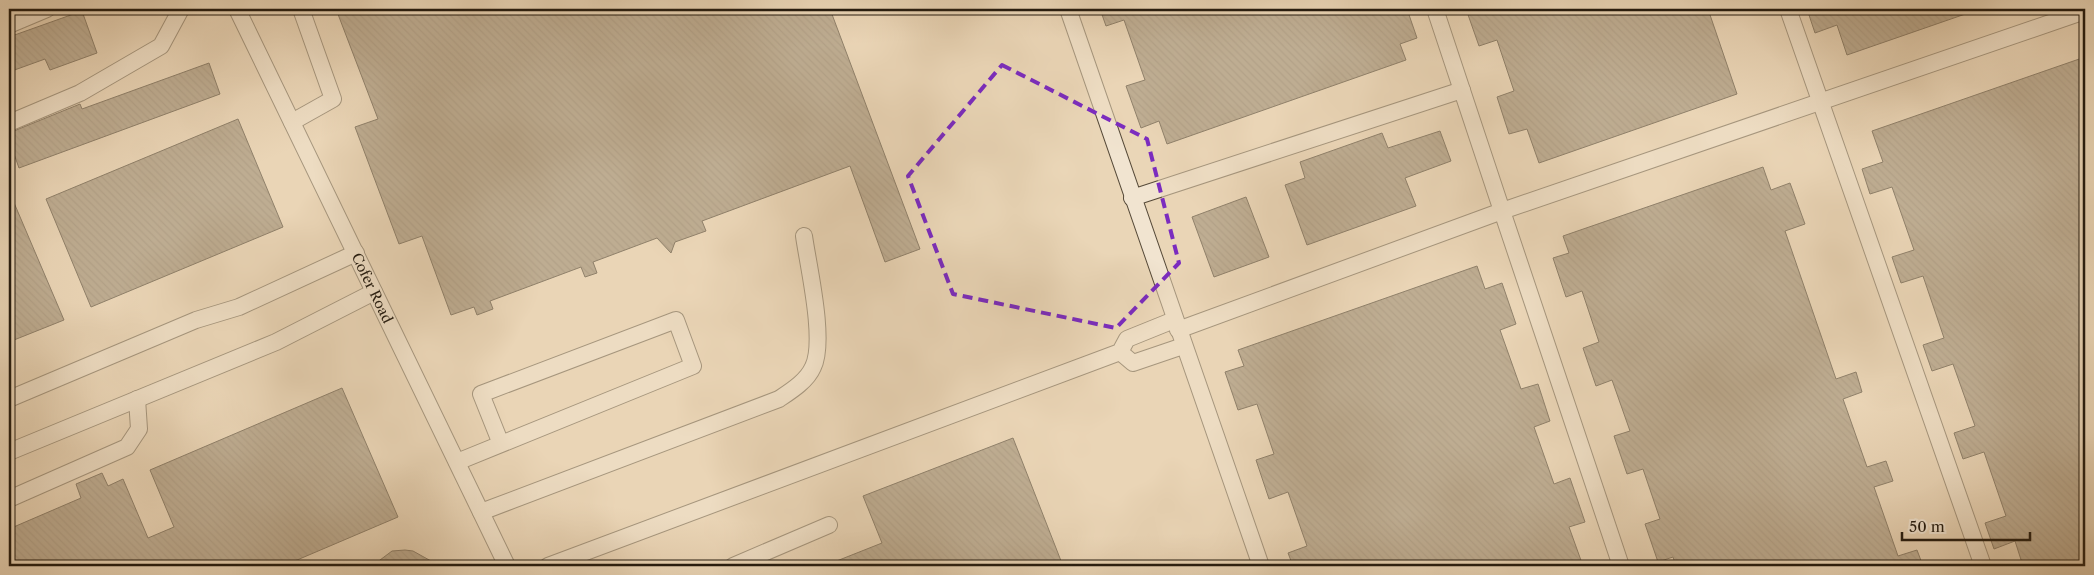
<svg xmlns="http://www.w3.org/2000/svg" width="2094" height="575" font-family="'Libre Caslon Text',serif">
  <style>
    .building { fill: url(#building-back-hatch); stroke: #241b0f }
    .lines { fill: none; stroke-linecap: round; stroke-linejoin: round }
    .minor-casing { stroke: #564a39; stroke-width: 18 }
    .minor { stroke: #f1e4d0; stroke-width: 16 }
    .marked { fill: none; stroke: #7b2cbf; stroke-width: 4; stroke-dasharray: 10 6; stroke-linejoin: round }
    .labels { text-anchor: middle; stroke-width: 4; stroke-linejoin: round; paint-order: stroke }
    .street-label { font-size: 14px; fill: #241b0f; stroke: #f1e4d0 }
  </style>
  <defs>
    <pattern id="building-back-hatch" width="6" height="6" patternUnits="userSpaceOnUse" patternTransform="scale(1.25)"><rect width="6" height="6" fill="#8b7c66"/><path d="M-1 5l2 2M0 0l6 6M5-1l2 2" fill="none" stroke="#716552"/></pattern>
  </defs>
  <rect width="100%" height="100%" fill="#ead6b7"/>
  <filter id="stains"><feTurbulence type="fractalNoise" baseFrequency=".004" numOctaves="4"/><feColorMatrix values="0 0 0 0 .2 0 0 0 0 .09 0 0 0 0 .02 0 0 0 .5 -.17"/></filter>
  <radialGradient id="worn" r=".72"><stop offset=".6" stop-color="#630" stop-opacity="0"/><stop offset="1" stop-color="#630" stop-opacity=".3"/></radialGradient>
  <path class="building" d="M336 9H830L920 249 885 262 850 166 702 221 706 231 675 242 671 253 657 238 593 262 597 273 585 277 581 267 490 301 493 309 477 315 474 307 451 315 422 236 399 244 355 127 378 119Z
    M1100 9H1407L1417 38 1400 44 1406 60 1167 144 1159 121 1141 128 1126 86 1145 80 1124 20 1106 26Z
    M1466 9H1708L1737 94 1539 163 1527 129 1509 134 1497 97 1514 91 1497 40 1479 46Z
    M1807 9H1974V11L1847 55 1837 25 1815 33Z
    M82 11 97 53 50 70 45 59 9 72V37Z
    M2085 57V566H2023L2015 541 1994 549 1985 523 2006 516 1984 452 1963 459 1954 433 1975 426 1953 364 1932 371 1923 345 1944 338 1923 276 1901 283 1892 257 1914 250 1892 187 1870 194 1862 169 1883 162 1872 131Z
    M209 63 220 94 19 168 9 140V133L80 104 82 109Z
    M238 119 283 227 91 307 46 199Z
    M1440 131 1451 161 1405 178 1416 206 1307 245 1285 185 1305 178 1300 162 1382 133 1388 148Z
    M1763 167 1771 190 1790 183 1805 224 1785 231 1836 379 1856 372 1862 392 1843 399 1867 467 1886 461 1893 481 1874 487 1898 556 1917 550 1923 566H1676L1673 557 1658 562 1645 524 1660 519 1643 469 1627 474 1614 436 1630 431 1612 380 1596 386 1583 348 1599 342 1582 291 1566 297 1553 258 1569 253 1563 236Z
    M9 191 64 320 9 342Z
    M1246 197 1269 257 1214 277 1192 217Z
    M1477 266 1485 289 1502 283 1516 324 1500 330 1521 389 1538 384 1550 421 1534 427 1554 484 1570 478 1585 522 1569 527 1583 566H1293L1288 553 1307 546 1288 492 1269 499 1256 460 1274 454 1257 404 1238 410 1225 372 1244 366 1238 350Z
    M342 388 398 517 283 566H9V529L81 498 76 484 102 473 108 486 123 479 148 538 174 527 150 470Z
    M1013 438 1063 566H824L882 543 863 496Z
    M405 550 413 551 440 566H372L392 551Z"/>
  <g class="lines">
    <g class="minor-casing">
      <g id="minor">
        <path id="s1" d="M237 9 507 566"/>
        <path d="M1068 9 1261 566"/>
        <path d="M1788 9 1983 566"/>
        <path d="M9 25 47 9"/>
        <path d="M292 122 333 99 301 9"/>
        <path d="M9 123 80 93 161 46 181 9"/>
        <path d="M1132 198 1462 90"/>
        <path d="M1178 330 1502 211 1435 9"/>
        <path d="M1120 352 1133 363 1183 346"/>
        <path d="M9 399 196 320 239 307 356 253"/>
        <path d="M9 452 276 342 374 292"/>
        <path d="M457 462 693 366 676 320 481 394 501 444"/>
        <path d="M9 499 127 447 139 429 137 399"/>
        <path d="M481 512 779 399C791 391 807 381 813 367 826 341 808 265 804 236"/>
        <path d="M548 566 1120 352 1127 339 1174 320"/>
        <path d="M733 566 829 525"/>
        <path d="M1621 566 1502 211 2085 11"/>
      </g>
    </g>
    <use href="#minor" class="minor"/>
  </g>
  <path d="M0 0H2094V575H0ZM1002 65 1147 139 1179 263 1116 328 953 294 908 176Z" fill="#ead6b7" fill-opacity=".55" fill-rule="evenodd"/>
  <path class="marked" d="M1002 65 1147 139 1179 263 1116 328 953 294 908 176Z"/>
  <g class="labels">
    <g class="street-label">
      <text dy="5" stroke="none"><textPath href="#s1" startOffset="310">Cofer Road</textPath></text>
    </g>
  </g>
  <rect width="2094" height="575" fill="none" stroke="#ead6b7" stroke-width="30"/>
  <rect x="10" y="10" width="2074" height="555" fill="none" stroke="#241b0f" stroke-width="2.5"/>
  <rect x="15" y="15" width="2064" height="545" fill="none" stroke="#241b0f"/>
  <path d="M1902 532v8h128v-8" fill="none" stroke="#241b0f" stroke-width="2.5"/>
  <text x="1909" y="532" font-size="15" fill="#241b0f" stroke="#f1e4d0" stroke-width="4" paint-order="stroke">50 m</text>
  <rect width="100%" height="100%" filter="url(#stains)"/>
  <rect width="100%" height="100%" fill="url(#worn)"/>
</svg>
